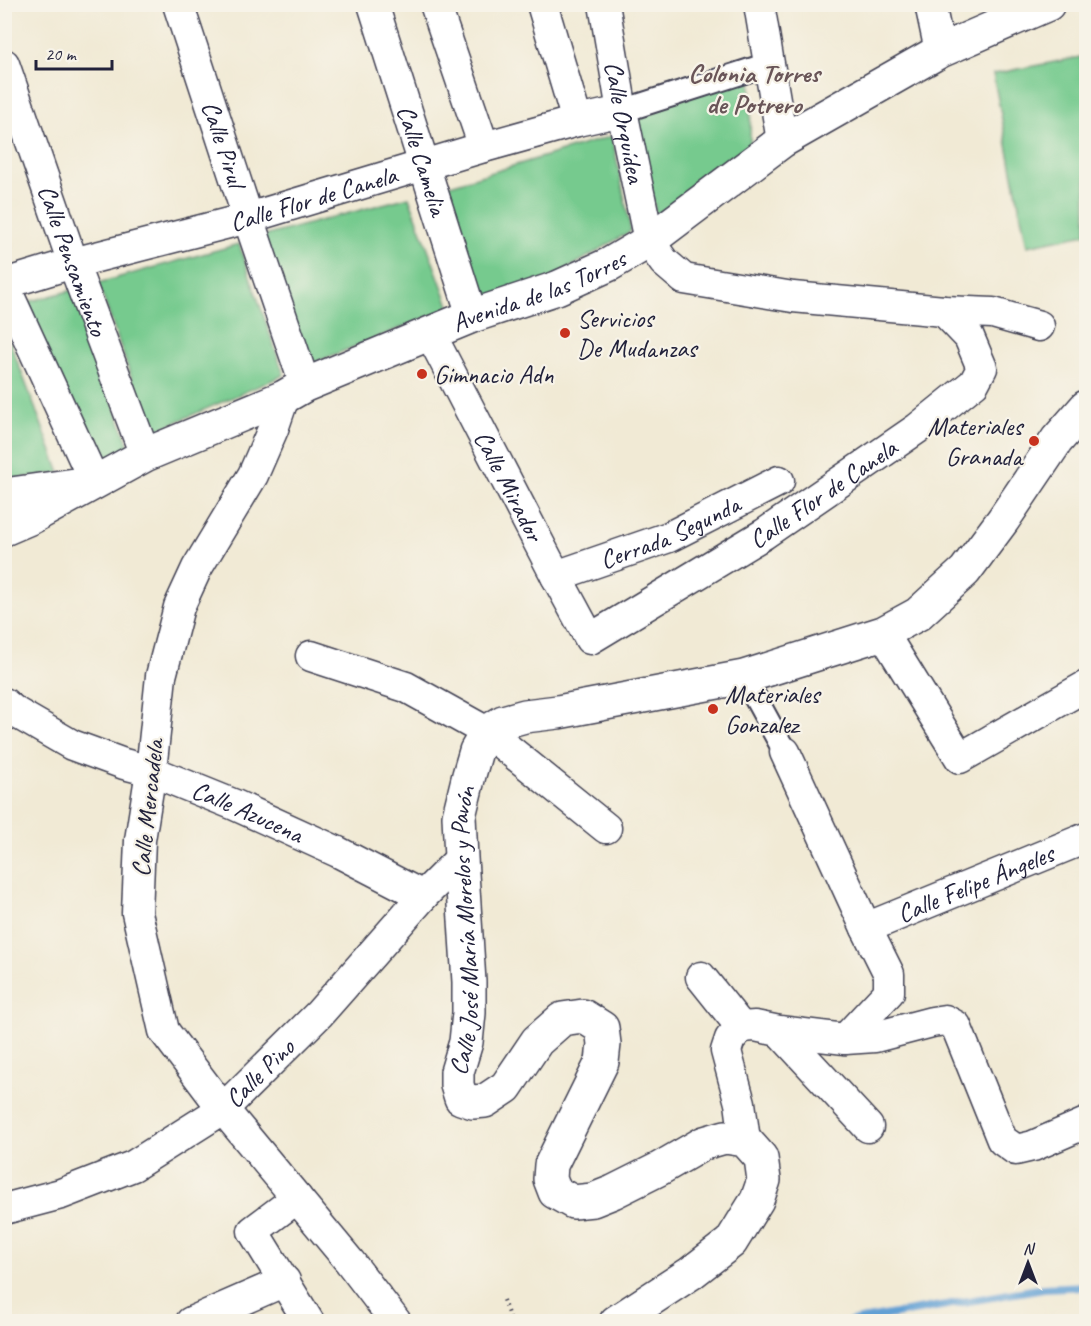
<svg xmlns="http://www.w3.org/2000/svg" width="1091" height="1326" font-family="Caveat,sans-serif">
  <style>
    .green { fill: #76ca8e; stroke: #4c7664; stroke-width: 1.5 }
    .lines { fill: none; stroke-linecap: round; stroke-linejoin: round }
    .stream { stroke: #62a0d4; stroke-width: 8 }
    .pedestrian-casing { stroke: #414052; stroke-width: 26 }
    .minor-casing { stroke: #414052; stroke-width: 33 }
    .tertiary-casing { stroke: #414052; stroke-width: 36 }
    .path { stroke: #414052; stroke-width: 4; stroke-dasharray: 1.5 4.5; stroke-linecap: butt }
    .pedestrian { stroke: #fff; stroke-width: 22 }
    .minor { stroke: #fff; stroke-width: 30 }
    .tertiary { stroke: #fff; stroke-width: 33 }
    .poi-dot { fill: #c8321e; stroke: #f7f3e8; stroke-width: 2 }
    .labels { text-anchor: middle; stroke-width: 4.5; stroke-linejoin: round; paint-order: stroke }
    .street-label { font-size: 26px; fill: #22223b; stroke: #f7f3e8 }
    .poi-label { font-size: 26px; fill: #22223b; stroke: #f7f3e8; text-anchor: start }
    .neighbourhood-label { font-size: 27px; font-weight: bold; fill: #695558; stroke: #f7f3e8 }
  </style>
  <rect width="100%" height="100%" fill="#f7f3e8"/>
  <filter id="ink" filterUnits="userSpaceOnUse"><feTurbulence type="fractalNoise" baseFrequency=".0167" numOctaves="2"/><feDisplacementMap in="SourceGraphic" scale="12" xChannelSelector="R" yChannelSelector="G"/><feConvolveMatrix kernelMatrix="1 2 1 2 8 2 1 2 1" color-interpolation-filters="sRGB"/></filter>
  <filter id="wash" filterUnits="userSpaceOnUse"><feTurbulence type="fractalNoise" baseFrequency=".008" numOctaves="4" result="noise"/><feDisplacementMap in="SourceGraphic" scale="24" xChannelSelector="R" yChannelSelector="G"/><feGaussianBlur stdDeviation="1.35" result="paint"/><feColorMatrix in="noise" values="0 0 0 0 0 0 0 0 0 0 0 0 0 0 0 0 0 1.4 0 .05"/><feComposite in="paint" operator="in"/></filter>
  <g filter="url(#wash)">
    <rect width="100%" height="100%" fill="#f1ead5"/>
    <path class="green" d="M1086 56V234L1027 246 993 74Z
      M751 77 750 153 656 215 636 113Z
      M612 136 631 231 552 278 474 301 437 189Z
      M409 197 450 308 309 365 264 236Z
      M239 244 284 375 151 433 98 283Z
      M73 290 130 449 93 464 24 303Z
      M5 329 60 473 5 480Z"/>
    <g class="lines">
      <path class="stream" d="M850 1322 1043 1288 1086 1286"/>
    </g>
  </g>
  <g filter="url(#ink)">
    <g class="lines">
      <g class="pedestrian-casing">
        <path id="pedestrian" d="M622 111 769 64
          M744 677 785 752"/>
      </g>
      <g class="minor-casing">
        <g id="minor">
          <path id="s1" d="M178 4 248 218 305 385"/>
          <path id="s2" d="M373 4 472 316"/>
          <path d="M435 4 484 147"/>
          <path d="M542 4 577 121"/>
          <path id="s3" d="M604 4 622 111 649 241 664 262 684 279 793 297 944 311 993 313 1039 326"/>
          <path d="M759 4 782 141"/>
          <path d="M930 4 940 51"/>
          <path id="s4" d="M4 64 73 263 145 455"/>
          <path id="s5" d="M4 284 73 263 248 218 484 147 577 121 622 111"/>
          <path d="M4 285 95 483"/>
          <path id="s6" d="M430 333 556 576 590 639 764 534 918 428 974 383 982 368 969 337 944 311"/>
          <path d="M284 397 273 429 253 475 197 568 179 607 161 676 151 771 140 840 137 913 164 1031 223 1109 350 1262 396 1322"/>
          <path id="s7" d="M556 576 669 537 779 481"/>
          <path d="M883 633 960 758 1086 686"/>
          <path d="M311 656 406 687 487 732 606 828"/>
          <path id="s8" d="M4 703 15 712 72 745 124 764 151 771 235 805 338 852 423 896"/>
          <path d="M785 752 866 928 889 974V992L845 1039"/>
          <path id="s9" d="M866 928 1086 838"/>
          <path d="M701 977 741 1027"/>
          <path d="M741 1027 755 1026 779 1031 845 1039 875 1037 932 1022 945 1020 956 1026 1002 1140 1016 1150 1033 1146 1086 1123"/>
          <path d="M741 1027 730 1039 726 1051 740 1103 745 1140"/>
          <path d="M779 1031 868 1127"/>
          <path d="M297 1198 253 1231 309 1322"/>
          <path id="s10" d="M4 1209 61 1194 133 1166 223 1109 319 1014 423 896 461 858"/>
          <path d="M191 1322 285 1281"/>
        </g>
      </g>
      <g class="tertiary-casing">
        <g id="tertiary">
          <path d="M4 495 75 485"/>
          <path id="s11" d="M4 529 32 517 145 455 284 397 305 385 472 316 557 288 610 264 649 241 782 141 940 51 1048 4"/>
          <path id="s12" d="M616 1322 691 1273 731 1242 757 1200 764 1180 761 1158 745 1140 725 1137 704 1143 659 1169 613 1192 593 1200 573 1202 555 1192 550 1179 551 1165 602 1062 604 1044 602 1028 583 1016 562 1019 537 1041 506 1087 485 1101 473 1102 461 1098 457 1085V1072L466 1042 469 1013V982L461 858 459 816 469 775 476 751 487 732 503 722 525 716 558 712 744 677 883 633 918 614 965 571 1003 520 1057 440 1086 407"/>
        </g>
      </g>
      <path class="path" d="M503 1300 511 1322"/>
      <use href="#pedestrian" class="pedestrian"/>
      <use href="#minor" class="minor"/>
      <use href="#tertiary" class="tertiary"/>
    </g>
  </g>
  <g class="poi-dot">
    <circle cx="565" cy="333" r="6"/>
    <circle cx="422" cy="374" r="6"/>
    <circle cx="1034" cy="441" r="6"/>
    <circle cx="713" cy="709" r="6"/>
  </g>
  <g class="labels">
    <g class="street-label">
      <text dy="9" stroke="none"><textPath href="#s3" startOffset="120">Calle Orquídea</textPath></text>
      <text dy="9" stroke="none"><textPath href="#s1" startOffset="147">Calle Pirul</textPath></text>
      <text dy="9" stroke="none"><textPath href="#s2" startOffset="164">Calle Camelia</textPath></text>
      <text dy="9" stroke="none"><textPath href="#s5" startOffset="321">Calle Flor de Canela</textPath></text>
      <text dy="9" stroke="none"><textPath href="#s4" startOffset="208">Calle Pensamiento</textPath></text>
      <text dy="9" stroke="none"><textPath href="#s11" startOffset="586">Avenida de las Torres</textPath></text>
      <text dy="9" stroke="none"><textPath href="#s6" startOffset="172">Calle Mirador</textPath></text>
      <text dy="9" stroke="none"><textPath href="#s6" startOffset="620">Calle Flor de Canela</textPath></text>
      <text dy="9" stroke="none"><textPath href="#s7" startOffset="122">Cerrada Segunda</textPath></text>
      <text transform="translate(147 808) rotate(-84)" y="9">Calle Mercadela</text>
      <text dy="9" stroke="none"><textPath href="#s8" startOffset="268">Calle Azucena</textPath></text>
      <text dy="9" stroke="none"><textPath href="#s9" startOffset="118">Calle Felipe Ángeles</textPath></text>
      <text dy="9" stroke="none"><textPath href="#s12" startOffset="994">Calle José María Morelos y Pavón</textPath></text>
      <text dy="9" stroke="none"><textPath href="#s10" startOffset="294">Calle Pino</textPath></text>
    </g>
    <g class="poi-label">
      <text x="577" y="327">Servicios<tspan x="577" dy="30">De Mudanzas</tspan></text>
      <text x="434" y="383">Gimnacio Adn</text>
      <text x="1022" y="435" text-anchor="end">Materiales<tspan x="1022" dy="30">Granada</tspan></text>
      <text x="725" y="703">Materiales<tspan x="725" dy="30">Gonzalez</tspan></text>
    </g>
    <g class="neighbourhood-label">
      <text x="754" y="82">Colonia Torres<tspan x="754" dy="31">de Potrero</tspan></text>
    </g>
  </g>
  <rect width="1091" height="1326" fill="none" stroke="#f7f3e8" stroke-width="24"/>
  <g transform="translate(1028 1263)" stroke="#f7f3e8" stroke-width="4.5" paint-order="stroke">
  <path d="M0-4.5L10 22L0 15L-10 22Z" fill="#22223b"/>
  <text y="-9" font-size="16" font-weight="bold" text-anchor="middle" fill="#22223b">N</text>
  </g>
  <path d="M36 60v9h76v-9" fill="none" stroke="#22223b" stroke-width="3"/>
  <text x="45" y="60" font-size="18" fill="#22223b" stroke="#f7f3e8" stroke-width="4.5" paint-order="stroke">20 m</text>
</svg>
